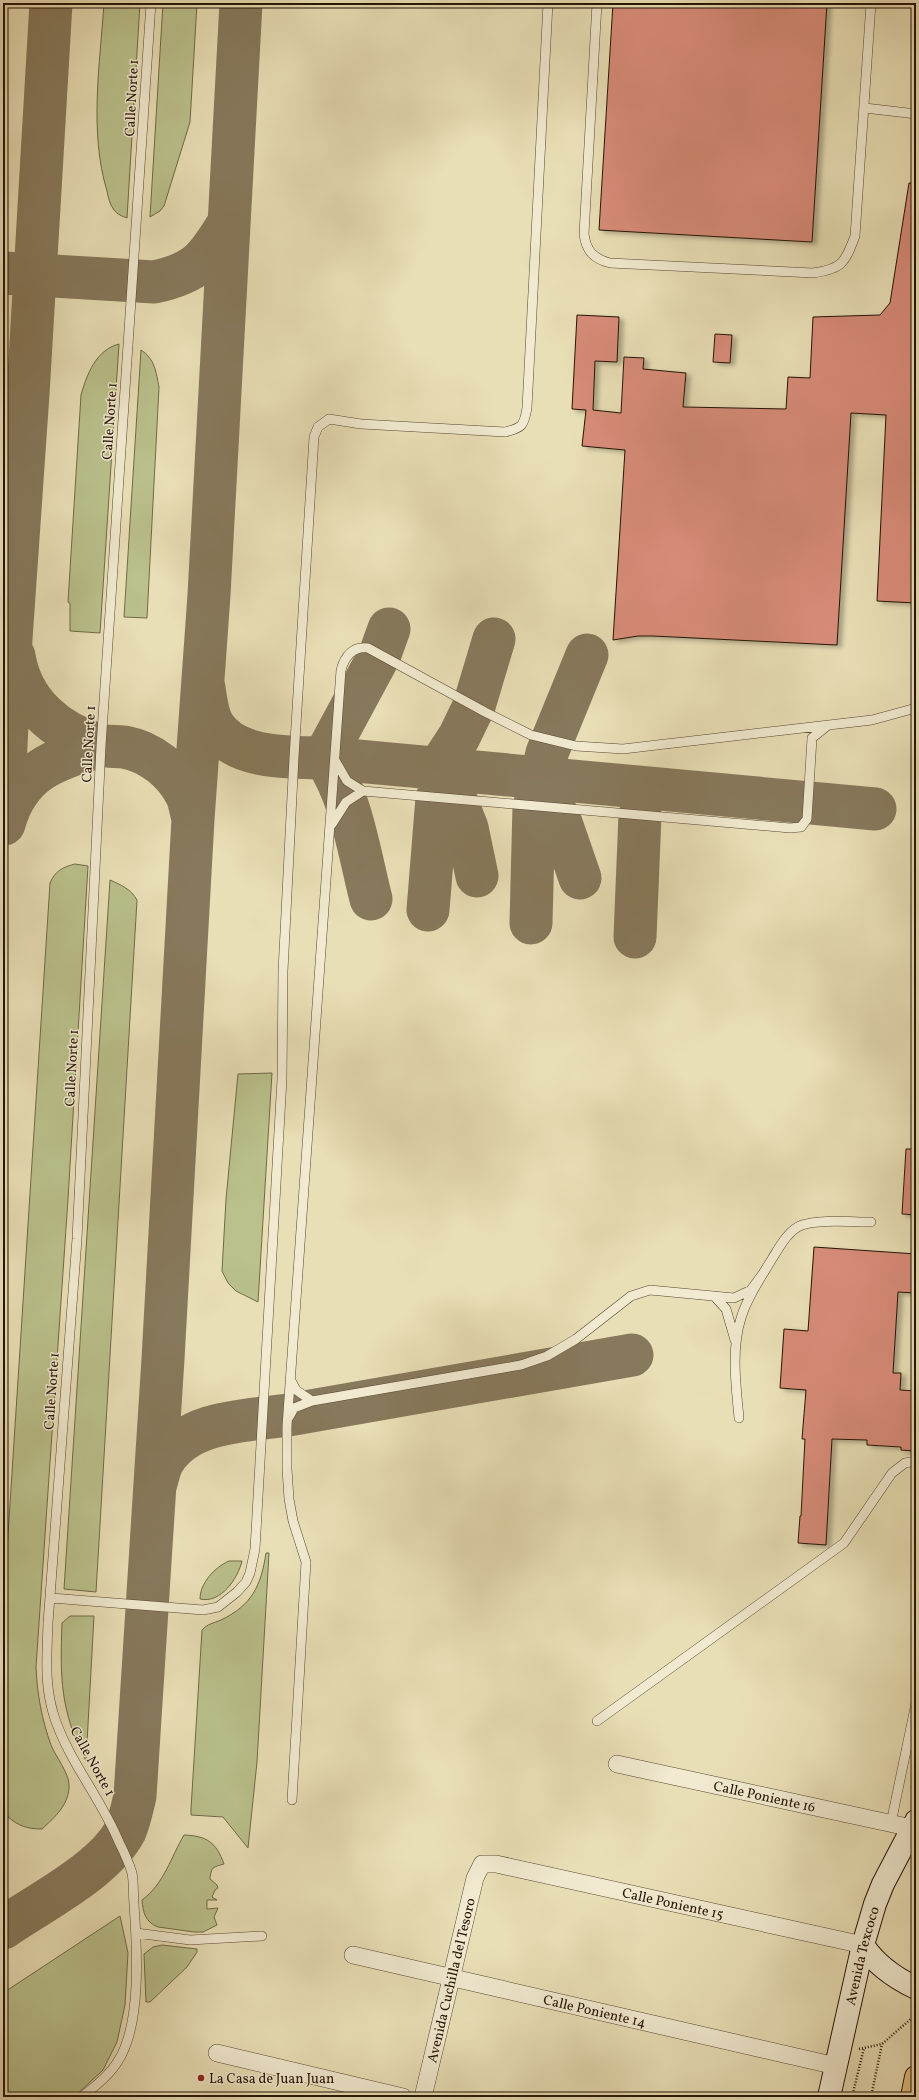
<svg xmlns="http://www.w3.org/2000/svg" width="919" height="2100" font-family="Vollkorn,serif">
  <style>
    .green { fill: #bac18c; stroke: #706a47 }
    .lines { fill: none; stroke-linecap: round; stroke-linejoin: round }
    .taxiway { stroke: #87795c; stroke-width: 43 }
    .building { fill: #d78c79; stroke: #251302; filter: url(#shadow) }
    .lane-casing { stroke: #56462f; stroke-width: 10 }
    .street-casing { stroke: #56462f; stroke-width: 18 }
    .secondary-casing { stroke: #251302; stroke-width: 24 }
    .primary-casing { stroke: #251302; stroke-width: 24 }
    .path { stroke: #251302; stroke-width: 2.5; stroke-dasharray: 1 2; stroke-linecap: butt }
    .lane { stroke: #f1ead0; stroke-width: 9 }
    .street { stroke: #f1ead0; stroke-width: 17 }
    .secondary { stroke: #f1ead0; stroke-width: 22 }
    .primary { stroke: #e4c07b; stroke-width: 22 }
    .poi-dot { fill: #8f2418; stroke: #f1ead0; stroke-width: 1.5 }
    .labels { text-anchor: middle; stroke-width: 3; stroke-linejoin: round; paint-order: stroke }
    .street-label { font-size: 14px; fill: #251302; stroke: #f1ead0 }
    .poi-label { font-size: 14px; fill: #251302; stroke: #f1ead0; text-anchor: start }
  </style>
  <defs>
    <filter id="shadow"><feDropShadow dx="4.5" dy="2.5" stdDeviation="2" flood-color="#0004"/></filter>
  </defs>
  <rect width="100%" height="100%" fill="#e9dfb6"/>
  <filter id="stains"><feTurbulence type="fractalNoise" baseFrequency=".005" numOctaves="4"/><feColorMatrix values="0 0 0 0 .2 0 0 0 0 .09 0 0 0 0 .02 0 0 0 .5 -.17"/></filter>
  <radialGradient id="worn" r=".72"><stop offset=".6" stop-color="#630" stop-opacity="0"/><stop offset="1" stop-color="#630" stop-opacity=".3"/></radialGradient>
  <path class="green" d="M104 3H140L127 218C122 216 118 215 114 210 110 205 108 197 107 191 89 132 100 64 104 3Z
    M163 3H197L190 122 164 206 160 211 150 217Z
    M119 344 100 633 70 631V603L68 602 81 395C87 374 96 350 119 344Z
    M141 350C155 359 156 372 159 387L147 618 124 617Z
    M75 864 88 866 68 1199 36 1667C37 1694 42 1720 51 1745 55 1755 69 1774 69 1784 70 1804 55 1817 42 1829 27 1829 19 1826 8 1817L3 1787V1613L50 883C55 871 63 867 75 864Z
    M110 880C121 885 131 889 137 900L96 1592 64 1589Z
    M272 1073 258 1302 236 1291 228 1283 222 1271 226 1199 238 1074Z
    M266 1553H269L257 1762 248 1848 223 1817 191 1815V1809L202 1630C207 1624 214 1623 221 1620 252 1605 261 1586 266 1553Z
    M229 1561H242C238 1578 221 1604 200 1599 200 1583 215 1567 229 1561Z
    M70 1616H94L86 1761C60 1711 60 1677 62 1623Z
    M184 1835C207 1836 216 1842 224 1864 213 1867 211 1867 210 1879L217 1885 218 1888 215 1890 212 1897 217 1900H207V1909L218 1908 214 1917 217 1925 203 1932H194L158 1927C145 1922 143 1912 142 1900 164 1884 171 1857 184 1835Z
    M120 1916 128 1953 125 2005 117 2042 103 2070 74 2097H3V1993Z
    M162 1945 197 1949V1952L187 1967 150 2002H146L144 1954 153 1947Z"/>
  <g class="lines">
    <path class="taxiway" d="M3 273 154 282C197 273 206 260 228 224
      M14 656C21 702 56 733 100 745 108 747 116 746 124 747 151 752 175 771 187 796 190 803 191 812 193 819
      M204 688C206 701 207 715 214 726 236 760 290 757 325 758L875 809
      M324 758 380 654 389 629
      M325 758C352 799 359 852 371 899
      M438 769 459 737 474 706 494 639
      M444 769 467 828 477 876
      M538 778 560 820 580 878
      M541 778 547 753 587 655
      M3 810 11 639 28 394 51 3
      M4 824C18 772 54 759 101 746
      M428 910 437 798
      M531 923 534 806
      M635 937 640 815
      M156 1483C158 1476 160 1466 164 1460 189 1420 246 1421 288 1415L632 1355
      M3 1928C39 1903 105 1870 125 1831 130 1820 132 1808 135 1796L163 1359 193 819 209 595 241 3"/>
  </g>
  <path class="building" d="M613 3H827L812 242 599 230Z
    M909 183H916V603L877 601 886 415 851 413 837 645 653 636H638L613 640 625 450 582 446 586 410 572 409 577 315 619 317 617 362 595 361 593 410 621 413 624 357 644 358 643 369 686 373 683 407 786 409 788 377 810 378 813 317 880 315 890 303Z
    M715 334 732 335 730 363 713 362Z
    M906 1149H916V1215L902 1214Z
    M814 1247 916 1254V1293L898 1292 893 1373H901L900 1390 916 1391V1451L901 1450V1447L867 1445V1440L832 1439 826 1545 798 1543 800 1516H801L805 1439H802L806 1390 780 1388 784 1329 808 1331Z"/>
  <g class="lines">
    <g class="lane-casing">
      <path id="lane" d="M597 3 584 234C586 251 594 259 610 263L813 273C842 269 845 263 855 236L871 3
        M865 108 916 114
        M336 762 347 781 363 791 790 828 801 827 807 819 812 738 827 726
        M332 824 346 802 363 791
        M715 1297 726 1309 735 1340
        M290 1379 296 1390 312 1401
        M289 1417 294 1408 312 1401 521 1365 547 1356 576 1339 631 1296 650 1290 734 1298 751 1290 762 1275
        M739 1418C736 1385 731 1350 741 1318 747 1298 761 1277 772 1259 779 1248 788 1230 802 1225 820 1219 851 1222 871 1222
        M51 1598 203 1610 218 1607 237 1592 246 1582 250 1573 255 1549 282 1079 283 971 294 757 314 437 318 427 329 419 361 424 505 432C522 428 524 426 527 408L548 3
        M597 1721 844 1543 892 1473 905 1463 916 1461
        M292 1800 306 1562 293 1521 289 1499 287 1469V1426L341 670C345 656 353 646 368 648L485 712 531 735 576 746 623 749 872 720 916 708
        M891 1823 916 1703
        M136 1933 190 1940 262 1936
        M81 2097C95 2087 109 2076 118 2061 142 2024 137 1947 134 1904 133 1894 134 1883 132 1873 129 1863 124 1852 119 1842 101 1798 69 1762 54 1716 44 1684 47 1656 48 1623L77 1239 101 746 151 3"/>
    </g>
    <g class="street-casing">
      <g id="street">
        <path id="s1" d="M617 1764 912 1828"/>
        <path id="s2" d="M353 1955 836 2066"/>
        <path d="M217 2053 403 2097"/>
        <path id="s3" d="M423 2097 475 1878 482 1864H496L863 1945"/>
      </g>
    </g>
    <g class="secondary-casing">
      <g id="secondary">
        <path d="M863 1945C876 1965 895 1978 916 1988"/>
        <path id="s4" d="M829 2097 863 1945 875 1904 883 1884 916 1821"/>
      </g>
    </g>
    <g class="primary-casing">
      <path id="primary" d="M912 2097 916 2077"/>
    </g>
    <path class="path" d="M859 2049 882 2044 913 2017 916 2018
      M852 2097 864 2048
      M871 2097 882 2044"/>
    <use href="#lane" class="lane"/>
    <use href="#street" class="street"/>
    <use href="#secondary" class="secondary"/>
    <use href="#primary" class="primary"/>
  </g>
  <circle class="poi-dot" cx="201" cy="2078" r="4"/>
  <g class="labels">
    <g class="street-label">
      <text transform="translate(131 98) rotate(-87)" y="5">Calle Norte 1</text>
      <text transform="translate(109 421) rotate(-86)" y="5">Calle Norte 1</text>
      <text transform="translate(88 744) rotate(-87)" y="5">Calle Norte 1</text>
      <text transform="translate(71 1068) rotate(-87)" y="5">Calle Norte 1</text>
      <text transform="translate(51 1391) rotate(-86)" y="5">Calle Norte 1</text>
      <text transform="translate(93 1761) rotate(61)" y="5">Calle Norte 1</text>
      <text dy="5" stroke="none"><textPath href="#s1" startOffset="151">Calle Poniente 16</textPath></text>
      <text dy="5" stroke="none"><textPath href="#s3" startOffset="436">Calle Poniente 15</textPath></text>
      <text dy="5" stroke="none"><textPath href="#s4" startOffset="145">Avenida Texcoco</textPath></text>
      <text dy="5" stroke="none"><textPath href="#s3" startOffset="120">Avenida Cuchilla del Tesoro</textPath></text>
      <text dy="5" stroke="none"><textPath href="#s2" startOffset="248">Calle Poniente 14</textPath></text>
    </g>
    <g class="poi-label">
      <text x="209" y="2083">La Casa de Juan Juan</text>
    </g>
  </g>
  <rect width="919" height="2100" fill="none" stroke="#e9dfb6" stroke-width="16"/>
  <rect x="4" y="4" width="911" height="2092" fill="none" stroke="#251302" stroke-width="2"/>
  <rect x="8" y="8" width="903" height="2084" fill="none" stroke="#251302"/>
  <rect width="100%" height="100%" filter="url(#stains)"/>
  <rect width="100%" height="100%" fill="url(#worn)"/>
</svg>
